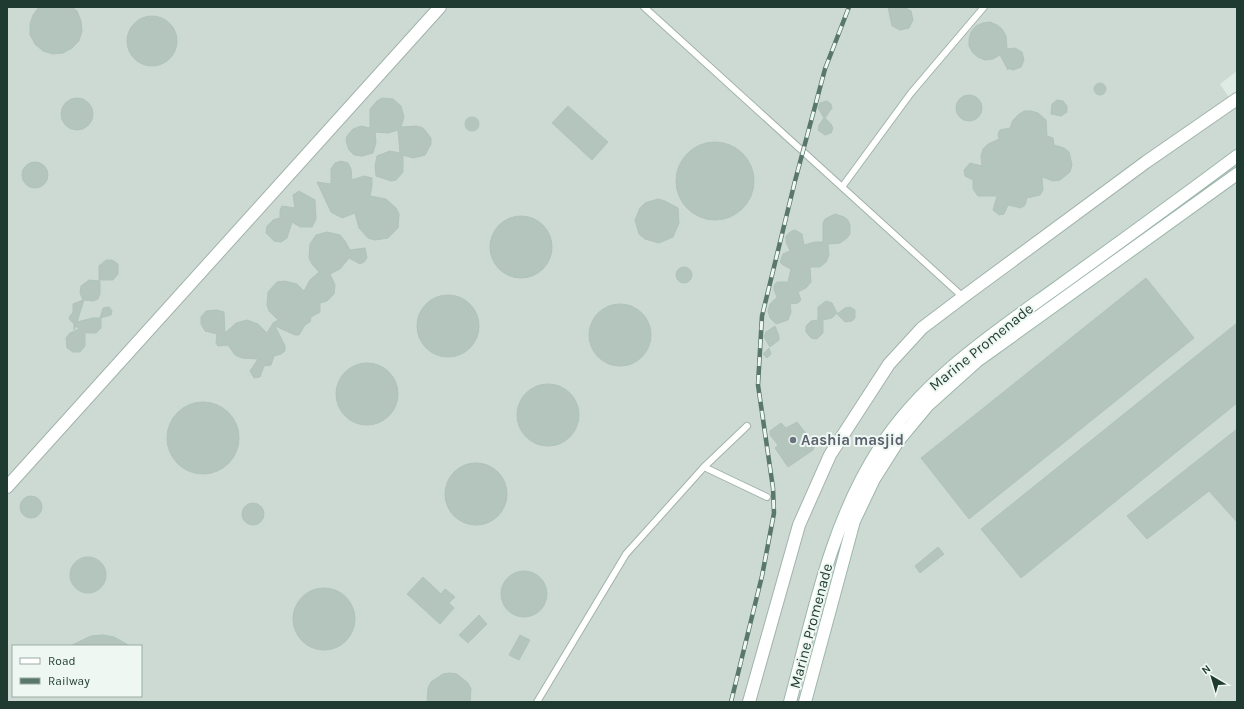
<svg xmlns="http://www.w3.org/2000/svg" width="1244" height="709" font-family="Karla,sans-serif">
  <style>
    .built { fill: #ccdad3; fill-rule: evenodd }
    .building { fill: #b3c5bd; stroke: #b0c4ba }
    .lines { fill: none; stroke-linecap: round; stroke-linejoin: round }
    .service-casing { stroke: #a1b3ab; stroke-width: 8 }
    .minor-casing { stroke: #a1b3ab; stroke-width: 14 }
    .tertiary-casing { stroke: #a1b3ab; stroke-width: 14 }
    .secondary-casing { stroke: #9db7ab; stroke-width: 14 }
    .service { stroke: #fff; stroke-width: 6 }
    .minor { stroke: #fff; stroke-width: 12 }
    .tertiary { stroke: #fff; stroke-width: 12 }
    .secondary { stroke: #fff; stroke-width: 12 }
    .rail-casing { stroke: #59776c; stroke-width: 4.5 }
    .rail { stroke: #eef7f2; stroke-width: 3; stroke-dasharray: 9; stroke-linecap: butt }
    .worship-dot { fill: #6b7280; stroke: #eef7f2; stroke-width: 1.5 }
    .labels { text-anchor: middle; stroke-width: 4; stroke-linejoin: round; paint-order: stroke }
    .street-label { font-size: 15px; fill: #1f3b31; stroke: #eef7f2 }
    .worship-label { font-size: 15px; font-weight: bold; fill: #5b616d; stroke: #eef7f2; text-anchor: start }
  </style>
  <rect width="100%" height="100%" fill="#deebe4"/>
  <path class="built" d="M7 7H1237V71L1220 84 1237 109V702H7ZM13 646H141V696H13Z"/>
  <path class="building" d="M39 7H72L77 11 81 21 82 31 79 41 72 48 63 53 53 54 43 51 35 44 30 35V24L33 15Z
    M888 7H904L911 11 913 20 909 28 900 30 892 26Z
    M127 41a25 25 0 1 1 50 0a25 25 0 1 1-50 0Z
    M990 22 997 25 1002 29 1006 36 1007 49 1015 48 1022 52 1024 60 1021 67 1013 70 1008 68V70L1000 55 993 59 985 60 978 57 973 53 969 46V39L971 32 976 26 983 23Z
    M1094 89a6 6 0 1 1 12 0a6 6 0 1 1-12 0Z
    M956 108a13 13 0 1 1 26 0a13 13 0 1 1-26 0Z
    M61 114a16 16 0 1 1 32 0a16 16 0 1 1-32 0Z
    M382 98 393 99 401 106 404 117 401 127 417 126 423 128 431 138V144L425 155 413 158 403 155V172L396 180 391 181 376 176 375 166 377 156 390 151 400 153 398 130 388 133 375 132 376 142 373 153 362 156 354 155 349 150 346 141 347 136 353 129 361 126 370 128V109L377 101Z
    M1057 100 1063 101 1067 106V112L1061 116 1051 114 1052 104Z
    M827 101 831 104 832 108 825 118 831 124 833 128 831 133 825 135 818 130 819 125 824 118 818 108 820 103Z
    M568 106 608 142 592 160 552 123Z
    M1024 111H1031L1038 113 1046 120 1047 136 1053 138 1054 145 1064 148 1069 152 1072 165 1070 172 1060 180 1053 181 1042 177 1043 190 1040 195 1027 198 1025 205 1021 208 1008 205 1004 214 999 215 993 210 997 196H978L973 189V180L965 176 964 170 970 163 982 166 981 156 983 149 988 144 999 139 998 134 1000 130 1010 128 1013 120 1018 115Z
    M465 124a7 7 0 1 1 14 0a7 7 0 1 1-14 0Z
    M676 181a39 39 0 1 1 78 0a39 39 0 1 1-78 0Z
    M341 161 348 163 351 169 352 180 364 176 372 178V186L370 196 386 199 396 208 399 214 398 228 388 238 375 240 368 238 359 228 355 213 342 218 331 212 317 182 331 184V169L335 163Z
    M22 175a13 13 0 1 1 26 0a13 13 0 1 1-26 0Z
    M299 191 315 200 316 219 312 227H300L292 222 287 238 281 242 274 241 266 233 267 226 273 220 280 218V210L282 206 295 208 293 195Z
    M658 199 665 201 678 208 679 223 673 237 659 243 645 239 639 234 635 220 640 208 645 203Z
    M835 214 844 217 848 220 850 225V234L847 238 840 243 828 244 829 255 826 262 820 267H810L811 282 806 288 798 292 801 300 798 303 790 304 791 312 788 320 776 324 770 318 768 311 770 304 777 297 774 290V285L777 282H788L791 269 783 265 780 262 783 254 790 251 786 242V236L790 232 795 230 802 234 804 245 815 242H823V223L825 219Z
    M490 247a31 31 0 1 1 62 0a31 31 0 1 1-62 0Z
    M327 232 340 235 345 241 350 250 365 248 367 258 364 262 360 264 349 258 340 269 330 274 335 285 334 294 327 301 320 303V312L311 317 310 322 305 325 299 335H295L275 326 285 346V351L281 354 274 356 271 365 264 366 260 377 254 378 250 371 258 359 242 358 235 355 228 345 218 346 216 343 217 334 205 331 201 324V317L206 311 217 310 224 312 225 333 236 323 247 320 258 324 267 333 273 323 278 320 269 311 267 305 268 292 277 282 284 281 297 284 304 291 310 280 319 272 312 264 309 258 310 244 316 235Z
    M106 260H112L118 264V274L113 280H99V266Z
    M676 275a8 8 0 1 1 16 0a8 8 0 1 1-16 0Z
    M1146 278 1194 338 969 519 921 458Z
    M89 280 100 281V294L98 299 93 301 84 300 77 322 93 318H101V328L96 333H85V346L80 352H73L67 348 66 338 70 333 79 329 76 326 74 330V324L69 319 70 316 73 312V304L83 300 80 293 81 286Z
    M417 326a31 31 0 1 1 62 0a31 31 0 1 1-62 0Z
    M826 301 832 303 837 313 832 318 823 320V333L817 339 811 338 806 332V326L811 321 818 320V307Z
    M589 335a31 31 0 1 1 62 0a31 31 0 1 1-62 0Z
    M109 307 112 311 111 315 100 318 103 308Z
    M850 307 855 310V318L852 321 845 322 837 314 845 308Z
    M1237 323V403L1021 578 981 529Z
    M775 326 779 336V340L770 347 764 337 766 332Z
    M769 348 771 354 767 358 763 354Z
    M336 394a31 31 0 1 1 62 0a31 31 0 1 1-62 0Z
    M517 415a31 31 0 1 1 62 0a31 31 0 1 1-62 0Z
    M167 438a36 36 0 1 1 72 0a36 36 0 1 1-72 0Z
    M797 422 815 445 813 450 788 467 775 448 778 445 770 435V431L781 423 786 428Z
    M1237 429V522L1209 491 1147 539 1127 516Z
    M445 494a31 31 0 1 1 62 0a31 31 0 1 1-62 0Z
    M20 507a11 11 0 1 1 22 0a11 11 0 1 1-22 0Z
    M242 514a11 11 0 1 1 22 0a11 11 0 1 1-22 0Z
    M938 547 944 554 920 573 915 566Z
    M70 575a18 18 0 1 1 36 0a18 18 0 1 1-36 0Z
    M501 594a23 23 0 1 1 46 0a23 23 0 1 1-46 0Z
    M423 577 441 594 445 589 455 597 449 603 454 608 440 624 407 594Z
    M293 619a31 31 0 1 1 62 0a31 31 0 1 1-62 0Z
    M479 615 487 624 468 643 459 635Z
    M103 635 114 637 130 646H70L91 636Z
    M520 635 530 640 519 660 509 655Z
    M450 673 457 674 468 683 471 689 470 702H427L428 688 431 682 443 674Z"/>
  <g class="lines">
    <g class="service-casing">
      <path id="service" d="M644 7 963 297
        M842 187 911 93 984 7
        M704 467 767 497
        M537 702 626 554 704 467 747 426"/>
    </g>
    <g class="minor-casing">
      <path id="minor" d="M7 487 440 7"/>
    </g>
    <g class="tertiary-casing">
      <path id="tertiary" d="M749 702 799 525 830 455 889 364 922 328 963 297 1146 162 1237 99"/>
    </g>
    <g class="secondary-casing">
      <path id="secondary" d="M790 702C813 616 830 525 879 449 922 381 991 335 1055 289 1116 245 1177 201 1237 156
        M805 702 854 521 874 479 898 441 928 405 977 361 1237 174"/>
    </g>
    <use href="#service" class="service"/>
    <use href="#minor" class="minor"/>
    <use href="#tertiary" class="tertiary"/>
    <use href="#secondary" class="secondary"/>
    <g class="rail-casing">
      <path id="rail" d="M731 702 762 576 774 513 773 488 758 385 762 316 795 181 825 69 849 7"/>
    </g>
    <use href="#rail" class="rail"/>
  </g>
  <circle class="worship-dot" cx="793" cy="440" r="4"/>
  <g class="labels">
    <g class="street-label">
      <text transform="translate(981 347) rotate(-39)" y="5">Marine Promenade</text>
      <text transform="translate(811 626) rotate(-75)" y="5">Marine Promenade</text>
    </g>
    <g class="worship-label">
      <text x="801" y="445">Aashia masjid</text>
    </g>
  </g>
  <rect width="1244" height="709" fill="none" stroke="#1f3b31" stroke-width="16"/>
  <rect x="12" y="645" width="130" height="52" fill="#eef7f2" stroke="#9baca5"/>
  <rect x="20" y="658" width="20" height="6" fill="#ffffff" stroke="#9baca5"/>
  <text x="48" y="665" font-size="12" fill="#1f3b31">Road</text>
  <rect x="20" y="678" width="20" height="6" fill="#59776c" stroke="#9baca5"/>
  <text x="48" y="685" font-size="12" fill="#1f3b31">Railway</text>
  <g transform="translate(1212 677) rotate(322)" stroke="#eef7f2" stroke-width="3" paint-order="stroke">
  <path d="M0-3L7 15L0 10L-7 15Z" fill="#1f3b31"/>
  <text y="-6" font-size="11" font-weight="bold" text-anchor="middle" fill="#1f3b31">N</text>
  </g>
</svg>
